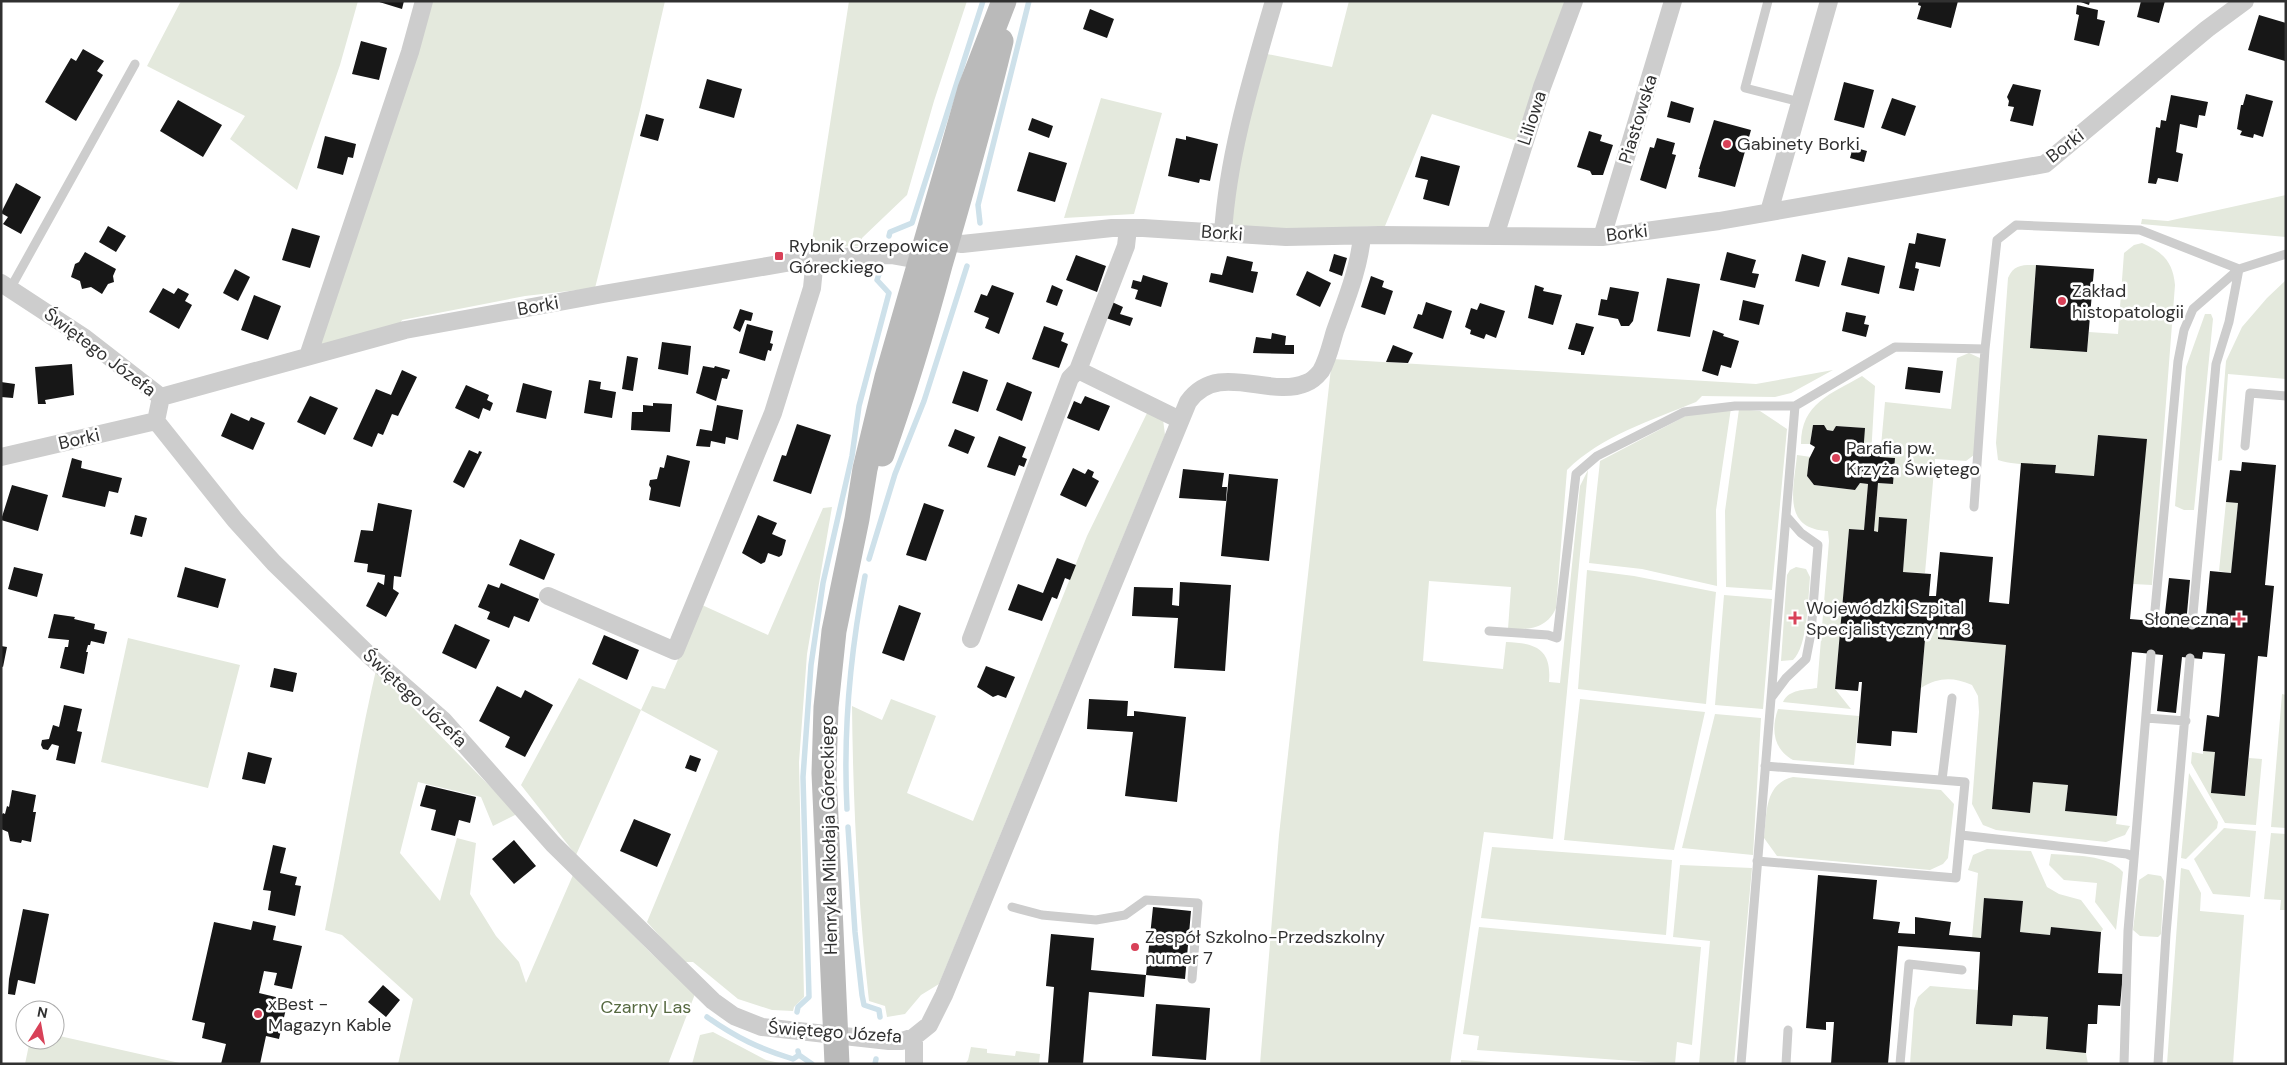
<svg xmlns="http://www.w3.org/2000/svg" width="2287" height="1065" font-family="'DM Sans',sans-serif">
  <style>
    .green { fill: #e4e9dd }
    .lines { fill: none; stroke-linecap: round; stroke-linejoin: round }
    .stream { stroke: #cee1ea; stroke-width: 5.5 }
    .building { fill: #171717 }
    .service { stroke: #cdcdcd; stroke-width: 9 }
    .minor { stroke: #cdcdcd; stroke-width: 18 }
    .secondary { stroke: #bababa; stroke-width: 25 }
    .poi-dot { fill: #d84158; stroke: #fff; stroke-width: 2 }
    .labels { text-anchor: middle; stroke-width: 5; stroke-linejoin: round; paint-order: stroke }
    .street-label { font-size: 18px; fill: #303030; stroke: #fff }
    .poi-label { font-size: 18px; fill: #303030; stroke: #fff; text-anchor: start }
    .park-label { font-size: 18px; fill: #566941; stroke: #fff }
  </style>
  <rect width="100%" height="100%" fill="#fff"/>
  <path class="green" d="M181 1H358L340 65 297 190 230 139 245 116 147 66Z
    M432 1H665L640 110 595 288 525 296 402 320 398 327 318 345Z
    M849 1H967L934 101 907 195 862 238V246L811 247Z
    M1349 1H1566L1520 142 1432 114 1385 226 1291 229 1229 226 1238 164 1267 54 1332 67Z
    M1101 98 1162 113 1134 214 1064 218Z
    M2286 195V237L2141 224 2142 219 2168 221Z
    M2142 243C2163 252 2173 262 2175 285L2152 585 2133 584 2146 439 2098 435 2094 476 2055 473 2056 465C2037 464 2016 466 1998 460L1996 443 2008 278C2014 264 2023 265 2036 265L2030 347 2087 352 2089 332 2118 334 2124 253 2134 245Z
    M2286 280V379L2228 374 2222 460 2218 461 2226 361 2242 327 2267 298Z
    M2205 314H2211L2213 319 2194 510H2184L2175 506 2186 367Z
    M1969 353 1980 358 1981 362 1974 455 1966 461 1935 459 1925 573 1903 572 1907 520 1879 517 1878 532 1874 531 1878 483 1893 484 1895 458 1880 457 1885 402 1951 409 1957 358Z
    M1332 359 1756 384 1833 370 1791 393 1775 397 1702 396 1696 402C1652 420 1601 436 1567 470L1556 608C1547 629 1528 630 1508 629L1511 587 1429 581 1423 661 1503 669 1506 642C1535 643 1552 648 1549 682L1560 683 1580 486 1588 470 1553 839 1484 832 1450 1064H1260L1279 835Z
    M1862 376 1875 386 1871 456 1863 455 1864 428 1836 426 1833 431 1827 430 1824 425H1813L1810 444H1801C1801 403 1831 394 1862 376Z
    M1731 408 1716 510 1717 586 1642 569 1589 563 1600 461 1699 409Z
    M1739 409 1760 411 1787 429 1772 590 1726 587 1725 511Z
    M1148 411 1163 419 1165 435 939 984 921 995 905 1014 887 1017 885 1006 869 1001C858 902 853 805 852 706L882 720 891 699 936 716 907 793 973 821 1087 536Z
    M1797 455 1811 457 1807 476 1814 485 1855 490 1860 483 1868 484 1864 530 1849 529 1835 689 1851 709 1783 702C1789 689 1805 690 1817 688L1829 541 1828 531C1781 529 1794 488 1797 455Z
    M2226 502 2238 503 2231 573 2219 571Z
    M832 507 807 654 799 762 804 997 794 1007 793 1011 772 1010 738 999 693 962H683L647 922 718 751 641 710 576 855 521 785 579 678 641 710 652 686 665 689 702 605 768 635 823 508Z
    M1796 567 1806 569 1810 577C1808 598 1808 646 1793 660L1781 661 1787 575 1790 570Z
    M1587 570 1634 576 1716 592 1706 704 1578 689Z
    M1724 595 1772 599 1763 709 1715 705Z
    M1926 628 1939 629 1938 639 2006 645 1992 809 2029 813 2033 782 2068 785 2065 811 2117 816 2116 824 2130 826 2125 835 2106 842 1996 830 1983 825 1972 804 1979 712 1978 696 1972 685C1953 677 1939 677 1921 688Z
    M128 638 240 665 208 788 101 762Z
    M376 670 517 814 493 826 481 797 418 782 400 853 440 901 457 838 476 843 470 894 496 936 519 962 526 983 573 875 651 953 695 994 668 1064H398L413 999 342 935 325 930C343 844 356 756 376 670Z
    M2282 694 2286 695V828L2271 827Z
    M1580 699 1705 712 1674 850 1564 840Z
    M1778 709 1859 716 1854 765 1793 760C1773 749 1771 729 1778 709Z
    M1715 714 1761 718 1753 855 1682 848Z
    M2203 751 2215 752 2245 796 2249 758 2262 759 2256 825 2225 823 2191 763 2192 752 2203 754Z
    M2189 773 2218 822 2217 828 2186 859 2181 858Z
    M1793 777 1941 790 1954 804 1948 858 1943 864 1930 870 1777 856 1764 838C1767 813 1764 784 1793 777Z
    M2224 828 2256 831 2250 897 2213 894 2194 859Z
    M2271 833 2286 834V910H2280L2281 900 2264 899Z
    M1492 847 1672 860 1666 935 1481 918Z
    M1987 849 2031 851 2047 887 2059 894 2081 900 2103 929 2101 932 2051 927 2050 935 2020 932 2023 901 1985 898 1981 938H1972L1978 873 1968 870 1973 855Z
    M2051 854C2074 856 2107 854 2123 872L2116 930 2095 902 2097 883 2064 880 2049 865Z
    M1680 865 1752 868 1734 1064H1699L1710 941 1673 937Z
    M2181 868 2189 870 2201 893 2200 911 2244 915 2233 1064H2167Z
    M2148 874 2161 876 2164 881 2161 934 2158 937 2140 936 2133 930 2139 880Z
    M1479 927 1701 947 1692 1045 1677 1042 1675 1064 1477 1050 1479 1036 1463 1034Z
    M1930 986 1978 990 1977 1024 2012 1026 2013 1015 2048 1017 2086 1053 2088 1064H1910L1914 1009 1918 997Z
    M713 1032 766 1060 784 1064H692L700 1035Z
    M55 1035 184 1064H25L30 1040H55Z
    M971 1047 987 1049V1053L1015 1056 1016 1051 1040 1054 1039 1064H965L968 1060Z
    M1461 1060 1520 1064H1461Z"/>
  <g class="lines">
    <path class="stream" d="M980 223 978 205 1029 1
      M889 236 890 232 912 223 983 1
      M869 559 895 474 924 401 967 266
      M847 809C843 731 850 654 865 576
      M848 827 855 932 862 995 864 1005 879 1010 880 1017
      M797 1012 798 1007 809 997 803 777 811 665 823 583 852 456 859 406 889 293 877 280 879 274
      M707 1017C737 1038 758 1048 793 1059L799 1055
      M798 1051 799 1055 812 1064
      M875 1064 876 1059"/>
  </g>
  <path class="building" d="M376 1H404L402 9Z
    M1919 1H1958L1951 28 1917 19 1921 6 1918 5Z
    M2078 1H2090L2089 5Z
    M2141 1H2165L2159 23 2137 17Z
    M2077 5 2098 10 2097 19 2105 21 2099 46 2074 40 2079 15 2076 14Z
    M1090 9 1114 19 1107 38 1083 29Z
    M2259 15 2286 23 2285 61 2248 50Z
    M361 41 387 48 379 80 352 74Z
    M83 49 104 61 97 71 103 75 76 121 45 102 71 58 76 61Z
    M707 79 742 89 734 118 699 108Z
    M1844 82 1874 90 1864 128 1834 120Z
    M2013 84 2041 90 2033 126 2010 121 2014 107 2008 106 2009 101 2007 97Z
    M2246 94 2273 101 2263 137 2254 134 2253 138 2240 135 2242 131 2237 129 2241 105H2243Z
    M2171 95 2208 102 2205 116 2199 115 2197 128 2180 124 2176 152 2183 154 2178 182 2158 178 2156 184 2148 183 2156 127 2160 128 2161 120 2166 121Z
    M1892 98 1916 106 1905 136 1881 128Z
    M178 100 222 125 203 157 160 131Z
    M1671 101 1694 108 1690 123 1667 117Z
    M646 114 664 119 658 141 640 136Z
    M1032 118 1053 126 1049 138 1028 130Z
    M1714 120 1751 130 1735 187 1698 177 1700 169H1699Z
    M1589 131 1602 135 1600 141 1613 145 1603 175H1592L1590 171 1577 167Z
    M325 136 356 144 353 158 348 157 343 175 317 168Z
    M1186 136 1218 144 1210 181 1200 179 1199 183 1168 176 1176 138 1186 140Z
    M1657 138 1675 143 1672 154 1676 155 1666 189 1640 180 1650 147 1654 148Z
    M1853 147 1867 151 1864 162 1850 158Z
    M1029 152 1067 163 1055 202 1017 191Z
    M1421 156 1460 166 1449 206 1423 199 1428 180 1415 177Z
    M16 183 41 197 21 234 3 224 8 217 1 213Z
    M108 226 126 236 116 252 99 242Z
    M292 228 320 236 310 268 282 260Z
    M1917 233 1946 239 1940 267 1916 262 1915 268 1919 269 1914 291 1899 288 1909 243 1915 244Z
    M85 252 116 269 113 276 114 282 108 284 102 294 91 287 82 289 80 281 71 277 75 264 79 262Z
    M1727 252 1756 260 1752 273 1759 274 1755 288 1720 280Z
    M1334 254 1347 258 1342 276 1329 271Z
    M1802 254 1826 261 1819 287 1795 281Z
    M1076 255 1106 266 1097 292 1066 280Z
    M1227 256 1253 262 1251 271 1258 272 1253 293 1209 282 1211 273 1222 275Z
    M1848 257 1885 266 1879 294 1841 285Z
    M2036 265 2094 269 2087 352 2030 348Z
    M235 269 250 277 238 301 223 293Z
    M1307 271 1331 283 1320 307 1296 295Z
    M1143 275 1168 283 1161 307 1135 299 1138 290 1131 288 1133 280 1141 282Z
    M1371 276 1384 281 1382 287 1393 291 1385 315 1361 307Z
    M1667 278 1700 284 1690 337 1657 331Z
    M992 285 1014 293 999 334 985 328 989 318 974 312 981 294 987 296Z
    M1052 285 1063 290 1057 306 1046 302Z
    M1535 285 1544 288 1543 291 1562 295 1553 325 1528 318Z
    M1610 287 1639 292 1633 321 1629 326H1621L1618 319 1598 315 1601 299 1607 300Z
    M163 288 174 294 178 288 189 294 185 301 192 305 179 329 149 312Z
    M254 295 281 306 268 340 241 330Z
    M1743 300 1764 305 1759 325 1739 320Z
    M1112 302 1123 307 1120 314 1133 318 1130 326 1106 318Z
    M1426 302 1452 311 1443 339 1413 328 1418 314 1422 315Z
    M1480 303 1505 311 1496 338 1486 334 1484 339 1470 334 1471 330 1465 327 1471 308 1477 310Z
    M740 309 753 313 751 321 745 320 740 332 733 328Z
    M1846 312 1866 316 1864 324 1869 325 1866 337 1842 331Z
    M1576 323 1594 327 1584 355H1581V352L1568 349Z
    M747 324 773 331 770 343 773 344 771 351 768 350 765 361 739 353Z
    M1044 326 1064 333 1061 341 1068 344 1059 368 1032 359Z
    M1713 330 1724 334 1723 336 1739 341 1731 368 1721 365 1718 376 1702 371Z
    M1272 333 1286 336 1285 345H1294V354L1253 353 1256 337 1271 339Z
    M662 342 691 346 688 375 658 369Z
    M1393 345 1413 353 1408 363 1386 362Z
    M627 356 638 358 633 391 622 389Z
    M72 364 74 395 45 400 46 404H38L35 367Z
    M703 366 714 368 715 366 730 370 727 379 722 378 716 401 696 393Z
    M1908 367 1943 371 1940 393 1905 389Z
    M402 370 417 377 398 416 392 414 383 435 378 433 372 447 353 439 376 389 391 395Z
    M963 371 988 380 978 412 952 403Z
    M589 380 601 382 600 389 616 392 612 418 584 413Z
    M1 382 15 384 13 398 1 397Z
    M1007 382 1032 392 1022 421 996 410Z
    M523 383 552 391 546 419 516 412Z
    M466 385 489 395 487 400 493 403 490 411 483 408 479 419 455 408Z
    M310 396 338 408 325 435 297 422Z
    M1085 396 1110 406 1099 431 1067 418 1074 401 1081 404Z
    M653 403 672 404 670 432 631 430 632 412H643V405L653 406Z
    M717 405 743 410 738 440 726 437 725 444 711 441 710 447 696 446 700 429 712 431Z
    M231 413 249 421 251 417 265 423 253 450 221 436Z
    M797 424 831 435 811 494 773 481 782 455 786 456Z
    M1813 425H1824L1827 430 1833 431 1836 426 1865 428 1863 455 1871 456V449L1880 450V457L1895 458 1893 484 1878 483 1874 531 1878 532 1879 517 1907 519 1903 572 1931 574 1929 596H1936L1940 552 1993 557 1989 602 2009 604 2021 463 2056 465 2055 473 2094 476 2098 435 2147 439 2130 619 2164 622 2169 578 2190 580 2186 624 2205 626 2210 571 2231 573 2238 503 2226 502 2230 470 2241 471 2242 462 2276 465 2265 585 2274 586 2267 657 2258 656 2245 796 2211 793 2215 752 2203 751 2207 715 2219 717 2225 654 2203 652 2202 659 2182 657 2176 713 2157 711 2163 655 2132 652 2117 816 2065 811 2068 785 2033 782 2030 813 1992 809 2006 645 1938 639 1939 629 1926 628 1917 733 1892 731 1891 746 1857 743 1862 682H1859L1858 691 1835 689 1849 529 1864 530 1868 484 1860 483 1855 490 1814 485 1807 476 1809 459 1815 447 1810 444Z
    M955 429 975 437 968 454 948 446Z
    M999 436 1026 447 1022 457 1027 459 1024 467 1019 465 1015 476 987 467Z
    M469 450 478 454 479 451 482 452 464 488 453 482Z
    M667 455 690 461 680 507 649 500 651 488 649 485 650 480 657 479 660 467 664 468Z
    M72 458 82 461 81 468 122 478 118 493 109 491 105 507 62 497Z
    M1073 468 1085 474 1088 469 1094 472 1092 477 1099 481 1086 507 1060 495Z
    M1183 469 1224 473 1222 487H1227L1226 501 1179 498Z
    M1229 474 1278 479 1269 561 1221 556Z
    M12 485 48 495 38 531 1 520Z
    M378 503 412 510 401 577 394 576 393 589 399 593 386 617 366 606 378 582 384 585 385 575 367 572 368 564 354 562 361 530 373 531Z
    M924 503 944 510 926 561 906 555Z
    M135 515 147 518 142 537 130 534Z
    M758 515 777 523 772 534 786 540 782 555 779 557 768 553 765 562 761 564 742 553Z
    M520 539 555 554 544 580 509 565Z
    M1057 558 1076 565 1070 580 1065 578 1057 599 1052 597 1042 621 1008 610 1018 584 1043 593Z
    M14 567 43 574 37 597 8 589Z
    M185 567 226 579 218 608 177 597Z
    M1180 582 1231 585 1225 671 1174 668 1178 618 1132 616 1134 587 1173 588 1172 605 1179 606Z
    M501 583 539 599 529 622 514 616 509 628 487 619 490 612 478 607 488 584 499 588Z
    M899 605 921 613 904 661 882 653Z
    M54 614 75 617 74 619 95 624 94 629 107 632 104 644 91 641 90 645H88L86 652H88L84 674 60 668 65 647H68L69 640 48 638Z
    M455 624 490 640 476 669 442 653Z
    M604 635 639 650 627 680 592 664Z
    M1 646 7 647 3 667 1 666Z
    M986 666 1015 677 1006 698 998 695 993 697 977 687Z
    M274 668 297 673 293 692 270 687Z
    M497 686 521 698 525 690 553 705 525 757 505 747 510 737 479 721Z
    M1089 699 1128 701 1127 716H1134V711L1186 717 1177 802 1125 796 1133 732 1087 729Z
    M64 705 82 709 77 731 82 732 75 764 56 760 59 746 52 744 48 750 43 749 41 745 42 740 49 739 53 725 59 727Z
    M248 752 272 758 265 784 242 779Z
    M690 755 701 759 696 772 685 768Z
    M426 785 476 797 470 823 459 820 455 836 431 830 436 810 420 806Z
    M12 790 36 795 33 812H36L31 842 22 840 21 843 10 841 8 832 1 829V816L3 813 5 814 7 806 9 807Z
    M634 819 671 834 657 867 620 851Z
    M514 840 536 866 514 884 492 859Z
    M273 845 286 848 280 873 297 877 295 885 301 886 295 916 268 910 271 891 263 890Z
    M1818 875 1877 880 1873 919 1900 922 1898 933 1915 934V917L1951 922 1949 935 1981 938 1984 898 2023 901 2020 932 2050 935 2051 927 2101 932 2098 973 2123 974 2120 1006 2098 1005 2097 1024H2088L2086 1053 2046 1049 2048 1017 2013 1015 2012 1026 1976 1024 1980 952 1898 946 1888 1064H1831L1834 1022H1826V1030L1806 1028Z
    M1153 907 1191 911 1185 979 1146 975Z
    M23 909 49 914 35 984 18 980 15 995 8 994 9 979Z
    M253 921 276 926 273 940 302 946 292 989 274 985 277 973 264 971 259 993 288 1000 279 1039 266 1036 260 1064H221L226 1044 202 1038 205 1023 192 1020 214 922 251 930Z
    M1051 934 1094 938 1091 970 1146 975 1144 997 1089 992 1083 1064H1048L1054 987 1046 986Z
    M383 985 400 1000 386 1017 368 1002Z
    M1156 1004 1210 1008 1206 1060 1152 1056Z"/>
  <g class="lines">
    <path class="service" d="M1768 1 1745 88 1800 102
      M10 289 135 64
      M2245 446 2250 393 2286 396
      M1974 507 1985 349 1997 240 2016 225 2140 230 2239 269
      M2154 621 2178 361 2184 330 2193 309 2239 269 2286 254
      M2192 625 2216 364 2229 322 2239 269
      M1489 631 1548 635 1557 638 1576 474 1597 456 1684 412 1735 406H1795L1895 347 1985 349
      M1771 698 1786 678 1806 659 1811 633 1818 545 1801 533 1786 516
      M2146 718 2186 721
      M1942 780 1952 698
      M1961 835 2127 854 2134 857
      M1757 861 1956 878 1965 782 1765 766
      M1012 907 1042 915 1096 920 1125 915 1146 900 1198 903 1192 979
      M1741 1064 1795 406
      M1786 1064 1788 1030
      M1900 1064 1909 964 1962 970
      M2124 1064 2128 931 2151 654
      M2158 1064 2166 934 2190 658"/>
    <path class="minor" d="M1769 212 1829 1
      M1128 228 1126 246 1078 370 1180 420
      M1223 233C1228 154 1252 77 1274 1
      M1495 236 1542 87 1574 1
      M1602 237 1673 1
      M936 240 962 244 1112 228H1143L1286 237 1379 235 1602 237 1719 221 2045 164 2207 29 2245 1
      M1 283 85 338 161 397
      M308 356 410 52 424 1
      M161 397 156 421 235 520 274 563 372 658 443 720 553 844 713 1001 734 1016 762 1027 889 1041H902L914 1037V1064
      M161 397 405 330 603 294 815 258 891 255 930 262
      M1 457 156 421
      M548 596 675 651 773 413 812 288 815 258
      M971 639 1070 378 1078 370
      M914 1037 929 1025 944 995 1188 402C1218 360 1269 399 1306 383 1312 381 1317 376 1321 371 1328 359 1331 344 1335 331 1346 300 1359 269 1362 236"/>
    <path class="secondary" d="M882 454C904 392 923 329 940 265 962 190 983 116 1001 41
      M837 1064 824 773 826 707 834 631 857 519 865 469 887 377 970 89 1004 1"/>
  </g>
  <g class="poi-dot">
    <circle cx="1727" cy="144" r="5"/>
    <rect x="774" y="251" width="10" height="10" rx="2.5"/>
    <circle cx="2062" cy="301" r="5"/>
    <circle cx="1836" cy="458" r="5"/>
    <path d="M1792.5 610.5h5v5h5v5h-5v5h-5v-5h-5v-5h5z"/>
    <path d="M2236.5 611.5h5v5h5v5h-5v5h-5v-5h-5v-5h5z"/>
    <circle cx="1135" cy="947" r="5"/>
    <circle cx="258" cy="1014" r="5"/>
  </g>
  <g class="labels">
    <g class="street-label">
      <text transform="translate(1532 118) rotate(-72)" y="6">Liliowa</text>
      <text transform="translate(1638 119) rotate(-73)" y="6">Piastowska</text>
      <text transform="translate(2065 146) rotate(-38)" y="6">Borki</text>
      <text transform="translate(1222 233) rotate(4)" y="6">Borki</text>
      <text transform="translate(1627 233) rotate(-7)" y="6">Borki</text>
      <text transform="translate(538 306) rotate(-10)" y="6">Borki</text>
      <text transform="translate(100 352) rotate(37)" y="6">Świętego Józefa</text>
      <text transform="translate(79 439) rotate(-13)" y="6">Borki</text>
      <text transform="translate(415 698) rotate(43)" y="6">Świętego Józefa</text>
      <text transform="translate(829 835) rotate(-91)" y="6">Henryka Mikołaja Góreckiego</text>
      <text transform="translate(835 1032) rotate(4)" y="6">Świętego Józefa</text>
    </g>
    <g class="poi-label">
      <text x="1737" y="150">Gabinety Borki</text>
      <text x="789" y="252">Rybnik Orzepowice<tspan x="789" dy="21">Góreckiego</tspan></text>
      <text x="2072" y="297">Zakład<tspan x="2072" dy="21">histopatologii</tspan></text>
      <text x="1846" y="454">Parafia pw.<tspan x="1846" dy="21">Krzyża Świętego</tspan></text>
      <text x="1806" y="614">Wojewódzki Szpital<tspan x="1806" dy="21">Specjalistyczny nr 3</tspan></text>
      <text x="2229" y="625" text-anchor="end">Słoneczna</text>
      <text x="1145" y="943">Zespół Szkolno-Przedszkolny<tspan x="1145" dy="21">numer 7</tspan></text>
      <text x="268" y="1010">xBest -<tspan x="268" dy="21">Magazyn Kable</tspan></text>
    </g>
    <g class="park-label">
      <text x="646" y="1013">Czarny Las</text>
    </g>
  </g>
  <rect width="2287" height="1065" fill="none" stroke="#303030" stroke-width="5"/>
  <g transform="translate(40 1025) rotate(11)"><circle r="24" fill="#ffffff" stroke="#acacac"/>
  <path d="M0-4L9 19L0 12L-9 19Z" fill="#d84158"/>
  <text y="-8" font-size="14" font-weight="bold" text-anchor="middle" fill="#303030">N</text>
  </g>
</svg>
